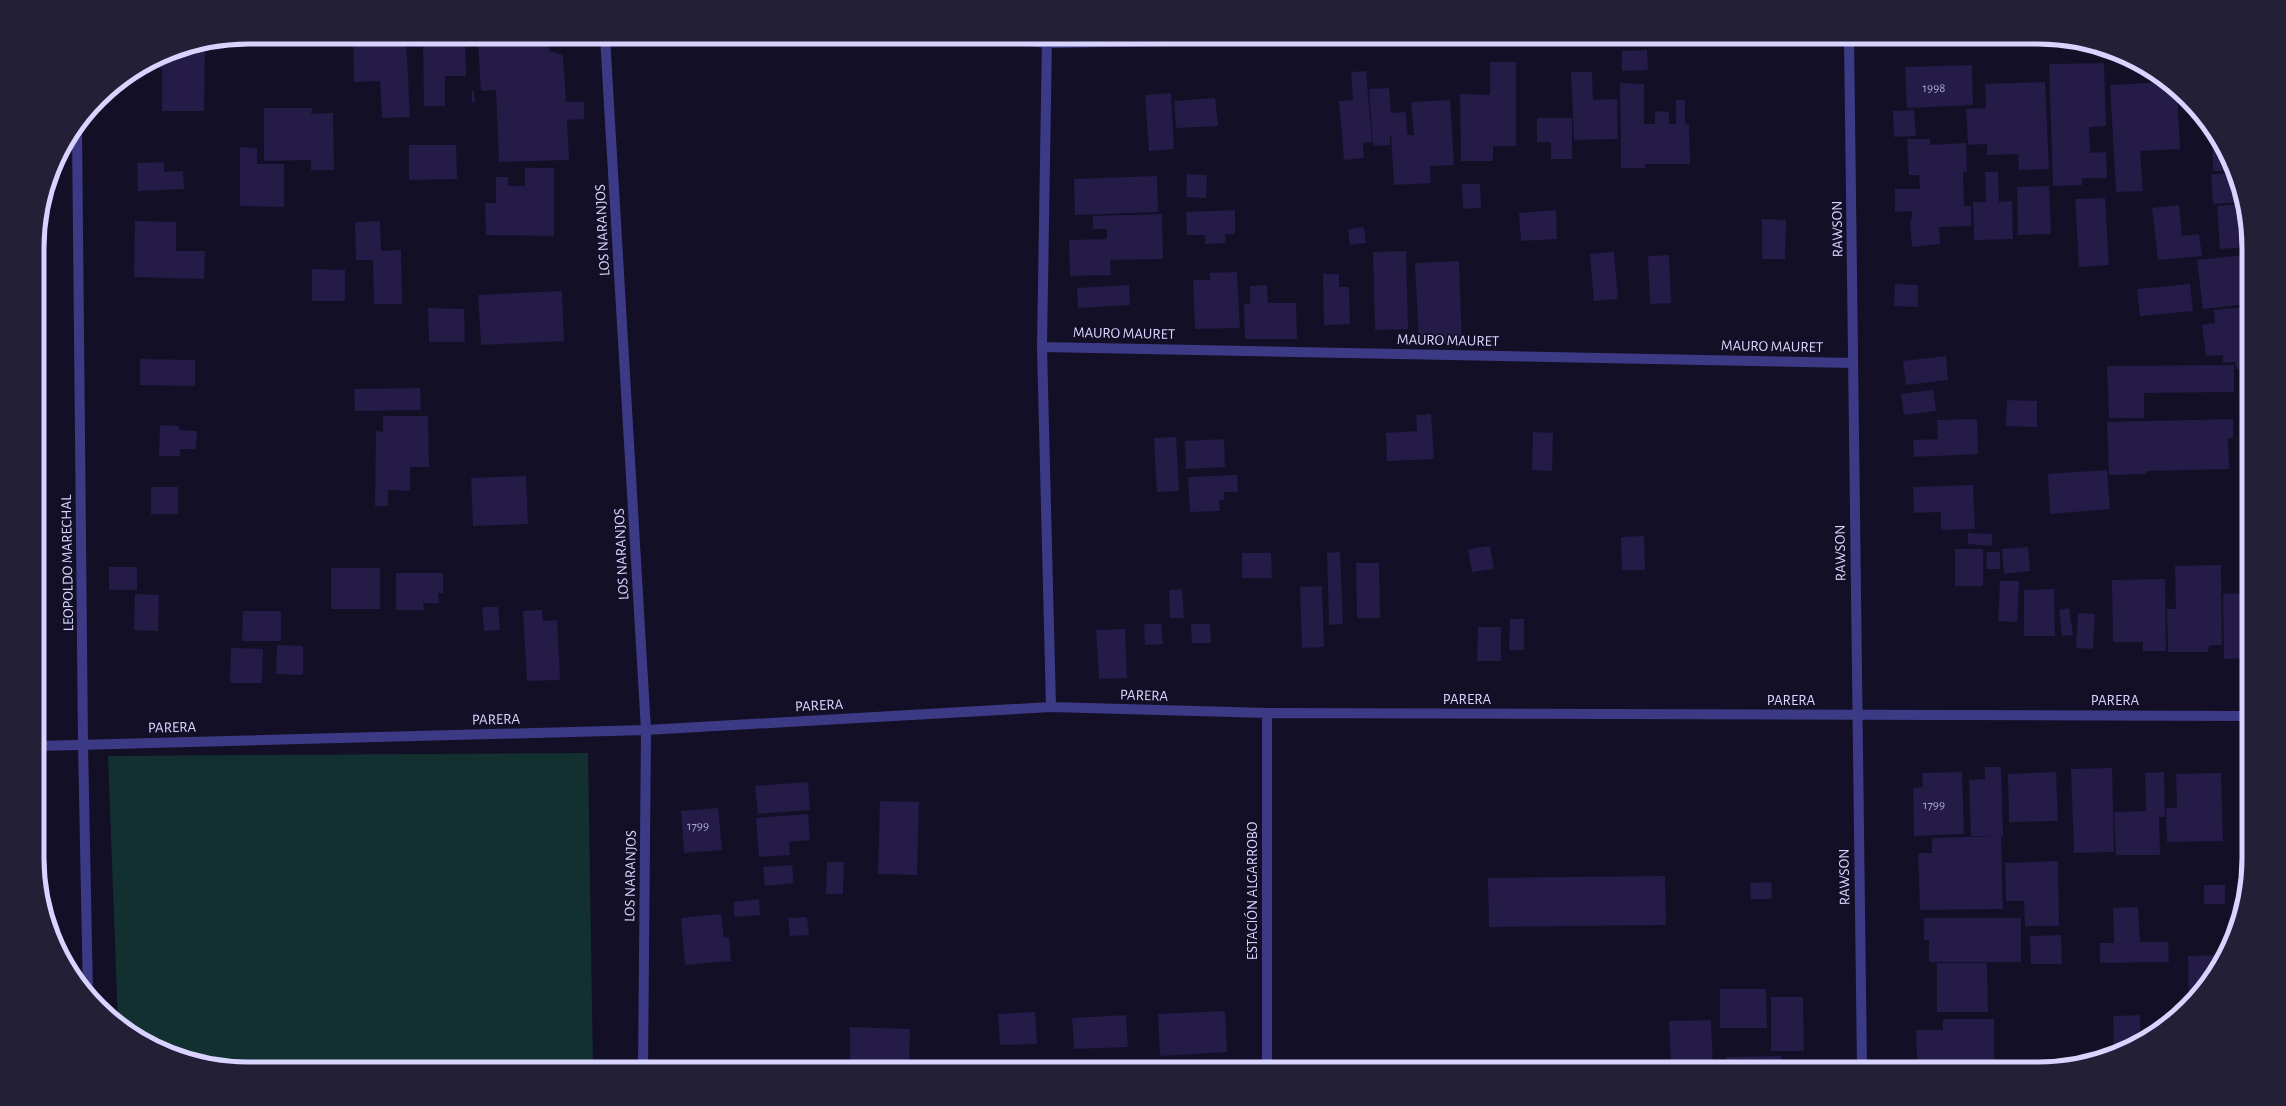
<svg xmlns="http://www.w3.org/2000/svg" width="2286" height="1106" font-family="'Alegreya Sans',sans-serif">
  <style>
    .green { fill: #12302f }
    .building { fill: #241b47 }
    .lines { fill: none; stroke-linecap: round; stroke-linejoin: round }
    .street { stroke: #3d3a85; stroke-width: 10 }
    .labels { text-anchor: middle; stroke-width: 3.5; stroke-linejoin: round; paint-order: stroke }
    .number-label { font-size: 13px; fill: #aca6d1 }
    .street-label { font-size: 15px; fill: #d9d4ff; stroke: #130f26 }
    .rim { fill: none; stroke: #d9d4ff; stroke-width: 5 }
  </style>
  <rect width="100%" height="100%" fill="#130f26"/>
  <path class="green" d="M588 753 593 1069H248L206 1065 155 1047 118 1023 108 756Z"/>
  <path class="building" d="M353 37H406L410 117 382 118 380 81 354 82Z
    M423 37H465L466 76H445V106H424Z
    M548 37 549 51 563 55 566 102H584V119L567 120 569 160 499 162 496 90 481 91 478 40Z
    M205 45 204 111H162V68H144L167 53Z
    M1647 50 1648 70 1622 71V51Z
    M1490 62H1516V146H1493V161H1461L1460 94 1490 95Z
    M2104 63 2106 126 2089 127 2090 153 2106 152 2107 178H2082V185L2053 186 2049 64Z
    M1972 65 1973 105 1907 108 1905 67Z
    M1366 71 1372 142 1363 143 1364 158 1344 160 1339 101 1353 100 1351 72Z
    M1571 72H1592L1593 100 1617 99 1618 139 1574 140Z
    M2045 82 2049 169 2019 170 2018 154 1987 155V144L1968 145 1966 109 1986 108 1985 84Z
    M2166 82 2177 89 2180 149 2140 151 2143 191 2116 192 2110 85Z
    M1620 83 1644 84V124H1655V111L1669 112V124H1676V100H1685V124L1689 125 1690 164H1645V168H1621Z
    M1389 88 1391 113 1406 112 1407 135H1414L1411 102 1450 100 1454 165 1430 166 1431 183 1394 185 1391 136 1398 135 1390 136V145L1373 146 1369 89Z
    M472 91H474L475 103 472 102Z
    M1171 93 1174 149 1149 151 1145 95Z
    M1215 98 1218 126 1176 128 1174 101Z
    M264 108H312L311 114 333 113 334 170H311V160L264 161Z
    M1914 110 1916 136 1894 137 1893 111Z
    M1537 118H1572V159H1551V142H1537Z
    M2210 126 2213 130 2215 134 2210 135Z
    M2212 136H2216L2234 171H2213Z
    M1907 139H1930V145L1966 143 1967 172 1963 173 1964 206H1971V226L1939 227 1940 244 1912 247 1910 220H1912V211L1895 212V189H1920L1919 175H1909Z
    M409 145H456L457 179 409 180Z
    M240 147 257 148V164H284V207L240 206Z
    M164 162V172L183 171 184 189 138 191 137 163Z
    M525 168H554V236L486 235 485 203H496V177H508V186H525Z
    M1985 172H1998L1999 202 2012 201 2013 239 1974 240 1973 202H1986Z
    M2235 173 2242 202 2213 204 2211 174Z
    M1187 174 1207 175 1206 198 1186 197Z
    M1157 176 1158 212 1075 215 1074 179Z
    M1462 184H1480L1481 208 1463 209Z
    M2049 186 2051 234 2018 235 2017 187Z
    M2105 198 2109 265 2079 267 2075 199Z
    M2243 204 2247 220V247L2220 249 2217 206Z
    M2179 205 2182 236 2199 234 2202 256 2158 260 2152 208Z
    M1235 210V234H1225L1226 243 1205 244V235H1187L1186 212Z
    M1556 210 1557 239 1521 241 1519 213Z
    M1162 214 1163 259 1110 260 1111 275 1070 276 1069 240 1107 239V229H1093V216Z
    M1762 219 1786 220 1785 259H1762Z
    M135 221 176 222V251H205L204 279 134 277Z
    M380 221 381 251 401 250 402 304H374L373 260H356L355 222Z
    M1364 227 1366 243 1350 245 1348 229Z
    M1406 251 1408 329 1375 330 1373 252Z
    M1614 252 1618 299 1594 301 1590 254Z
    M1669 255 1671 303 1650 304 1648 256Z
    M2247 255V304L2203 309 2197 260Z
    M1459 261 1462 343 1419 345 1415 263Z
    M312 269 345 270V301H312Z
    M1237 272 1240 328 1195 329 1193 280H1210V273Z
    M1323 274H1339V287H1349L1350 324 1324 325Z
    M1895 284 1918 285V307L1894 306Z
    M2190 284 2193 311 2140 316 2137 289Z
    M1129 285 1130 305 1078 308 1077 288Z
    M1267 285 1268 303H1296L1297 339H1245L1244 304H1250V286Z
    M562 291 564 341 481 345 478 295Z
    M2247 307 2248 368 2236 369 2235 362 2223 363V355L2206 356 2202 325 2215 323 2214 310Z
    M428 308 464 309 465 342H429Z
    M1946 356 1948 380 1906 385 1903 361Z
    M140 359 195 360V386L140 385Z
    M2234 365V392L2144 393V418H2109L2107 366Z
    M420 388 421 410 355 411 354 389Z
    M1933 390 1936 411 1904 415 1901 394Z
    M2007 400 2037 401V427L2006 426Z
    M1431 414 1434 459 1387 461 1386 433 1417 431 1416 415Z
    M383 416H428L429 467H410V491L388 490V506H375L376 431 383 432Z
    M1977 419 1978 454 1914 457 1913 440 1938 439 1937 420Z
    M2233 419V438H2228L2229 469 2147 471 2146 474 2109 475 2107 422Z
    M160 425 179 426V430L197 431 196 449H180V456H159Z
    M1533 432 1553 433 1552 471 1532 470Z
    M1176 437 1179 491 1157 492 1154 438Z
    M1224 439 1225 467 1186 469 1185 441Z
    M2243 441H2248V470H2242Z
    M2107 470 2110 509 2050 514 2048 474Z
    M1237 475 1238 492H1224V500H1219L1220 511 1190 512 1188 477Z
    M526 476 528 524 473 526 471 478Z
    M1973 485 1975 529 1941 530V512L1914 513 1913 487Z
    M151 487H178V514H151Z
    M1968 533 1992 534V546L1968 544Z
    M1644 536 1645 570H1622L1621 537Z
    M1490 546 1494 569 1472 572 1468 549Z
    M2028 547 2030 571 2004 574 2002 549Z
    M1955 549H1983V586H1955Z
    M1340 552 1343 624 1329 625 1327 553Z
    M1987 552H2000V569H1986Z
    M1242 553H1271L1272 578H1242Z
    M1356 563H1379L1380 618H1357Z
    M2221 565 2222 645H2209L2208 652H2168L2167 609H2176L2175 566Z
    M109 567H137V590H109Z
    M331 568H380V609H331Z
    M396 573H443V593H438L439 603H423L424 610H396Z
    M2165 579 2166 651H2143V642H2113L2112 580Z
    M2000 581H2019L2017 622 1998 621Z
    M1322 586 1324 647 1302 648 1300 587Z
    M1182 589 1184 618H1170L1169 590Z
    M2054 589 2055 636H2024V590Z
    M2248 593V658L2224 659 2223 594Z
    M135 594 159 595 158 631 134 630Z
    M482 607H498L500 630 484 631Z
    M2069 608 2073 635 2062 636 2059 610Z
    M542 610 543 621 557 620 560 680 527 681 523 611Z
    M243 611H281V641H242Z
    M2078 613 2095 614 2093 649 2076 648Z
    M1510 619H1524V650H1509Z
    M1144 624H1161L1163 644 1145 645Z
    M1191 624H1210L1211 643H1192Z
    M1478 627H1501V661H1477Z
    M1125 629 1127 678 1099 679 1096 630Z
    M277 645 303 646V675L276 674Z
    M231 648 263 649 262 683H230Z
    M1985 767H2001L2003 836H1971L1969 780 1985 779Z
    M2112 768 2114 852 2074 853 2071 769Z
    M1962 772 1964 834 1914 836 1913 788 1923 787 1922 773Z
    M2056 772 2058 821 2009 822 2008 774Z
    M2164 772 2165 817H2159L2160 855H2116L2114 812 2146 811 2145 773Z
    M2221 773 2223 841 2167 842 2166 808H2177L2176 774Z
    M808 782 810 810 758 814 755 786Z
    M880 801 919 802 917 875 878 874Z
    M718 808 722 850 684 853 681 811Z
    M808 814 810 840 789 842 790 855 759 857 756 818Z
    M2001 836 2003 909 1920 910 1918 853H1932V838Z
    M2058 861 2059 926H2025L2024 901H2006L2005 863Z
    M827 862H844L843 894H826Z
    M792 865 794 883 765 886 763 867Z
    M1665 876 1666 925 1489 927 1488 878Z
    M1771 882 1772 899H1751L1750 883Z
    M2204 885H2225V904H2204Z
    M759 899 760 915 734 917V902Z
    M2138 907 2140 942H2168L2169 962 2100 963V943H2114L2113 908Z
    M721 914 724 938 729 937 731 961 685 965 681 918Z
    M807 917 809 935 790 936 788 918Z
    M1924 918H2021V962H1929V940H1924Z
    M2061 935 2062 964H2031L2030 936Z
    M2225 955 2197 997 2189 1004 2188 956Z
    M1937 963H1987L1988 1012H1937Z
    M1720 989H1766L1767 1028H1720Z
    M1771 997H1803L1804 1051H1771Z
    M1225 1011 1227 1052 1160 1056 1158 1014Z
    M1035 1012 1037 1044 1000 1045 998 1014Z
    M1126 1015 1128 1047 1074 1049 1072 1018Z
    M2140 1015 2141 1041 2114 1054 2113 1016Z
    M1943 1019H1994V1064H1917L1916 1030H1943Z
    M1711 1020 1713 1069H1671L1669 1021Z
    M850 1027 910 1029 909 1063 850 1062Z
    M1781 1056V1069H1726V1057Z
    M1981 1065V1069H1919V1066Z"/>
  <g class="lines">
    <path class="street" d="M605 37 646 730 643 1069
      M984 37 1048 43 1415 37
      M1047 37 1042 347 1051 707
      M1849 37 1862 1069
      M77 130 83 744 88 995
      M1042 347 1853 363
      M39 746 646 730 1051 707 1267 713 2249 716
      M1267 1069V713"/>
  </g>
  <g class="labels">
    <g class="number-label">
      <text x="1934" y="92">1998</text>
      <text x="1934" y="809">1799</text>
      <text x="698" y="830">1799</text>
    </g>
    <g class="street-label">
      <text transform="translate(1837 229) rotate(-91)" y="5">RAWSON</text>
      <text transform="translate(602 230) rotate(-93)" y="5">LOS NARANJOS</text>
      <text transform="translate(1124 333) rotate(1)" y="5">MAURO MAURET</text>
      <text transform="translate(1448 340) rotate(1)" y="5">MAURO MAURET</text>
      <text transform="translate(1772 346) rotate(1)" y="5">MAURO MAURET</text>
      <text transform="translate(1840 553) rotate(-91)" y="5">RAWSON</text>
      <text transform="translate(621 554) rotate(-93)" y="5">LOS NARANJOS</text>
      <text transform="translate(67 563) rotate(-91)" y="5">LEOPOLDO MARECHAL</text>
      <text transform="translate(1144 695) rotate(2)" y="5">PARERA</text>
      <text x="1467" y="704">PARERA</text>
      <text x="1791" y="705">PARERA</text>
      <text x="2115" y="705">PARERA</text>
      <text transform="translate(819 705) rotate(-3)" y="5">PARERA</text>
      <text transform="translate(496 719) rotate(-1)" y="5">PARERA</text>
      <text transform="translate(172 727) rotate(-1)" y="5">PARERA</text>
      <text transform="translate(630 876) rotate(-89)" y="5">LOS NARANJOS</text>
      <text transform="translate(1844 877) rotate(-91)" y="5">RAWSON</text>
      <text transform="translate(1252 891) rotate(-90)" y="5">ESTACIÓN ALGARROBO</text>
    </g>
  </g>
  <path d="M0 0H2286V1106H0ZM248 44H2038A204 204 0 0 1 2242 248V858A204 204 0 0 1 2038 1062H248A204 204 0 0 1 44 858V248A204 204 0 0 1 248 44Z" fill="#231f37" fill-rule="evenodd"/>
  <path class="rim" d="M248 44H2038A204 204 0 0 1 2242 248V858A204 204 0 0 1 2038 1062H248A204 204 0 0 1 44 858V248A204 204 0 0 1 248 44Z"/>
</svg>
